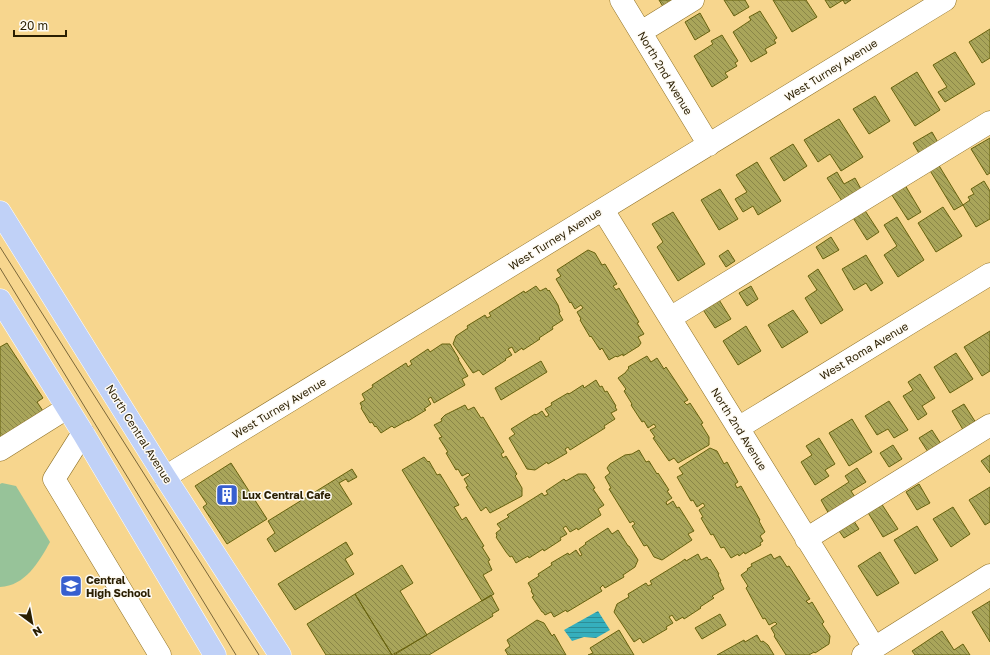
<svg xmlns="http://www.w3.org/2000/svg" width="990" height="655" font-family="'Golos Text',sans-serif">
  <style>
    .grass { fill: #97c399 }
    .water { fill: url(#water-rules) }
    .building { fill: url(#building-back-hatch); stroke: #67620e }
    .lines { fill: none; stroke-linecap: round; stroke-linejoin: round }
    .minor-casing { stroke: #8f7127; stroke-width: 23 }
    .major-casing { stroke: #fff; stroke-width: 23 }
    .minor { stroke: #fff; stroke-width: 22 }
    .major { stroke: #c0d1f7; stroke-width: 22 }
    .tram { stroke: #7b6739; stroke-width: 1 }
    .labels { text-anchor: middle; stroke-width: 3; stroke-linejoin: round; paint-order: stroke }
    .street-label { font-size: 11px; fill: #2a1e01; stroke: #fefbf4 }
    .poi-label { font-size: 11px; font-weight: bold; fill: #2a1e01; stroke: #fefbf4; text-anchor: start }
  </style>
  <defs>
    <pattern id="water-rules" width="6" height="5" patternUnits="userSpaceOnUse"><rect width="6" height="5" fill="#35afbd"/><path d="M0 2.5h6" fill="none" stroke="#2d8e97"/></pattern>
    <pattern id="building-back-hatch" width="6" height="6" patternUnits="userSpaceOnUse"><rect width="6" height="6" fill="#a9a55a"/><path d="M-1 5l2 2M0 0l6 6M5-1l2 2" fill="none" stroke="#8a8648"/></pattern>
  </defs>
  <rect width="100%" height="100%" fill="#f7d68e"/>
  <path class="grass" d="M2 483 16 486 50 542C39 562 25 586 0 587V484Z"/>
  <path class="water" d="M598 611 610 630 596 638 584 637 572 641 564 630Z"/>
  <path class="building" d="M659 0H682L665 10Z
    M724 0H745L749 7 734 16Z
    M773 0H806L817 17 792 32Z
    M825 0H851L845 4 843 0 830 8Z
    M760 11 777 38 774 40 776 43 765 49 767 53 751 62 733 32 751 20 749 17Z
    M700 13 710 31 695 40 685 22Z
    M990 29V58L982 63 969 42Z
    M722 35 738 61 735 63 737 66 725 73 728 77 712 87 694 56 713 44 711 41Z
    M955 52 975 84 945 102 938 92 947 87 933 65Z
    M917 72 940 110 915 126 891 88Z
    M875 96 890 121 869 134 853 109Z
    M839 119 863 157 841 171 830 154 818 162 804 140Z
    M932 132 940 146 921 157 913 143Z
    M990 138V173L987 175 971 149Z
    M793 144 807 166 784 181 770 158Z
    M935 159 963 205 954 210 926 164Z
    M757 162 781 201 758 215 753 206 743 212 735 199 747 192 736 175Z
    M837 172 844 184 855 178 861 189 842 201 827 178Z
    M902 180 921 212 908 220 888 189Z
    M984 181 990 191V219L976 227 963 205 970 200 968 197 974 194 971 189Z
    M720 189 738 219 719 230 701 200Z
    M862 206 879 232 867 240 850 213Z
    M943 207 962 236 936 252 918 223Z
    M673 212 705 264 678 281 657 247 663 242 652 224Z
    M897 217 924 260 898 277 884 255 897 246 884 225Z
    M831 237 839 250 823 259 816 247Z
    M588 250 595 253 602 265 605 264 617 284 613 286 616 290 619 288 639 322 637 323 644 334 638 337 641 343 639 346 623 356V354L617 357 616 356 609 360 602 348 600 350 591 336 590 337 580 320 581 319 577 312 583 308 581 305 575 309 571 302 570 303 556 279 561 276 557 270Z
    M728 250 735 261 726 267 719 256Z
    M866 255 883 283 871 291 866 283 854 290 842 269Z
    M818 269 843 310 821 324 805 298 817 290 808 276Z
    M536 286 540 291 546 288 548 291 549 290 558 305 560 312 559 313 563 320 552 327 553 329 539 338 540 339 523 350 522 348 515 353 512 347 508 349 512 355 505 359 506 360 483 375 479 370 473 373 453 344 456 336 468 328 467 326 485 315 487 318 491 316 489 313 524 291 525 293Z
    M751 286 758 299 747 306 739 293Z
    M716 295 731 319 715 328 700 305Z
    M793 310 808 332 782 348 768 325Z
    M746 326 761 351 738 365 723 341Z
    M990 331V371L982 376 964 347Z
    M7 343 43 398 37 402 43 411 0 438V347Z
    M442 344H450L459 359H458L468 376 462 379 465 385 434 403 431 397 428 399 431 404 424 409 426 410 408 421V420L394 428 392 426 381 433 376 426 375 427 372 422 370 423 361 408 362 407 360 403 365 400 362 394 373 387 372 385 406 363 408 367 412 364 410 361 428 349 430 352Z
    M956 353 973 379 950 393 934 367Z
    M647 356 651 362 657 358 664 369 666 367 688 400 684 402 687 405 690 403 703 423 701 424 709 437V445L678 463 674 458 669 461 653 438 655 437 650 430 656 427 654 424 648 428 644 421 642 422 631 405 632 404 624 391 626 389 618 378 625 373 629 368 628 367Z
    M541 361 547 372 501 400 495 388Z
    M920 374 935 398 922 406 927 414 918 420 903 396 913 390 908 382Z
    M596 380 600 387 602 386 605 392 607 391 616 406 615 407 617 410 611 413 615 419 604 426 605 428 570 450 568 447 565 449 567 453 548 464 547 462 535 470 527 469 509 438 515 434 511 429 535 414 536 415 542 411 546 417 549 415 545 409 552 405 551 403 568 393 569 394 583 385 584 388Z
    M889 401 908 430 894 438 888 429 877 435 865 416Z
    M964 404 978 426 965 433 952 411Z
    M465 405 468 410 474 407 481 418 483 417 504 452 501 454 503 458 506 456 517 474 515 476 522 488V496L490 513 486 507 481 511 466 487 468 486 464 479 470 475 468 473 462 476 458 469 456 470 446 453 448 452 439 438 442 437 434 425 442 421 441 419 445 415Z
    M852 419 872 452 849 466 829 433Z
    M932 430 941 444 928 452 919 438Z
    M819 438 835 464 825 470 829 476 815 485 801 462 812 455 806 446Z
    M893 445 902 459 889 467 880 453Z
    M710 448 717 451 724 464 727 462 738 482 735 484 737 488 741 486 760 520 759 521 765 532 760 536 763 541 760 543 761 545 745 554 744 552 739 556 738 554 731 558 724 547 721 548 713 534 711 535 701 518 703 517 699 510 705 506 703 503 697 507 693 500 691 501 677 477 683 474 679 468Z
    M639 450 646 462 649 461 657 474 658 473 669 490 667 491 672 498 666 502 667 505 673 501 677 508 679 507 694 531 688 534 692 540 662 560 654 557 647 545 644 546 632 526 635 524 633 521 630 523 609 489 611 488 605 477 610 473 607 468 610 464 625 455 632 454Z
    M990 455V473L981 461Z
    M424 457 428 462 429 461 437 475 440 474 459 505 454 507 462 520 466 517 484 546 482 547 490 560 488 561 492 570 483 575 494 594 482 601 402 470Z
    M231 463 267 519 227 544 203 507 207 504 195 486Z
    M857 468 866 482 851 491 857 500 830 516 821 500 849 482 845 476Z
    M352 469 357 477 348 482 346 479 339 483 352 504 275 552 267 539 275 533 268 521Z
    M578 474H586L595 488 593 489 604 505 598 509 601 515 578 530 577 528 570 532 566 526 563 528 567 534 560 538 561 540 544 551 543 549 529 558 528 556 516 563 512 556 510 557 506 552 496 537 497 536 496 533 501 529 497 524 509 517 507 515 542 493 544 496 548 494 546 491 564 479 566 481Z
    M919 484 930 503 917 510 906 492Z
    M990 487V522L985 525 969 500Z
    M881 503 898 529 883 537 867 511Z
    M953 507 970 534 951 547 933 519Z
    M852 518 859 529 844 538 837 528Z
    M917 526 938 560 915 574 894 540Z
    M608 528 612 534 618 530 628 546H629L638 560 635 567 623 575 624 577 605 588 603 585 600 588 602 591 567 612 566 610 554 617 551 612 545 615 543 612H542L532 597 534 596 531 591 532 590 528 583 539 576 538 574 552 565 551 563 568 553 569 555 576 550 580 556 582 555 579 549 586 544 585 543Z
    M346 542 353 554 345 559 354 574 295 610 278 584Z
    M880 552 899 583 877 596 858 566Z
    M698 554 701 560 707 557 709 560 710 559 719 574 718 575 721 581H720L724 589 712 596 714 598 700 607 701 608 684 619 683 617 676 621 672 615 669 617 673 623 666 627 667 629 643 643 640 638 634 642 614 612 617 604 629 597 628 594 646 583 648 586 652 584 650 581 681 562 685 559 686 561Z
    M771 554 774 559 780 556 787 567 789 566 810 599 806 601 809 604 812 602 824 622 822 624 830 636 829 644 815 653 814 652 809 655H786L774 636 775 635 771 628 777 624 775 622 769 625 765 618 763 619 746 588 748 586 741 575 748 570 747 569 752 566 751 564Z
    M402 565 413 583 400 591 427 635 392 655 355 594Z
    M355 594 392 655H326L307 624Z
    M491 595 499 610 492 614 493 616 429 655H394Z
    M990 601V642L972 612Z
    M720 614 726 625 702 639 695 628Z
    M537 620 544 623 552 636 554 634 566 655H508L505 650 510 646 507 640Z
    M619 630 634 655H588L593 653 590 648Z
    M942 631 954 650 963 644 970 655H915L912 651Z
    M757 635 761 642 763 641 768 645 774 655H717L744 640 745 642Z"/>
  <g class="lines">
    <g class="minor-casing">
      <path id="minor" d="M621 0 709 145
        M641 32 693 0
        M603 210 874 647
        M670 318 990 122
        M738 428 990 274
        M83 433 54 479 160 655
        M0 450 67 408
        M165 477 945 0
        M806 539 990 425
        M863 655 990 575"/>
    </g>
    <g class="major-casing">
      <path id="major" d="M0 212 165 477 280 655
        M0 300 83 433 215 655"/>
    </g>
    <use href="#minor" class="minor"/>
    <use href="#major" class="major"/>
    <path class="tram" d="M0 247 259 655
      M0 268 236 655"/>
  </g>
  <defs>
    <g id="building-square" transform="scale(1.15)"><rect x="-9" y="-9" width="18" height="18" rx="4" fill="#375fcf" stroke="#fefbf4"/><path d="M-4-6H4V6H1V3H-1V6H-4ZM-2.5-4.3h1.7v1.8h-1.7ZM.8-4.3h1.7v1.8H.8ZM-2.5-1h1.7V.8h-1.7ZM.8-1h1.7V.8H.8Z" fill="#fff"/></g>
    <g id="school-square" transform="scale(1.15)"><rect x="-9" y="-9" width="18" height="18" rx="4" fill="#375fcf" stroke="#fefbf4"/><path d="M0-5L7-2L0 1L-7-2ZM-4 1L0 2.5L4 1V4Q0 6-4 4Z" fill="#fff"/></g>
  </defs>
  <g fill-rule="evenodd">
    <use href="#building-square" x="227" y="495"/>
    <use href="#school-square" x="71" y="586"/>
  </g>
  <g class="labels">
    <g class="street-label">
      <text transform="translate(831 70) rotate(-32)" y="4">West Turney Avenue</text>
      <text transform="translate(665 73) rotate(59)" y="4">North 2nd Avenue</text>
      <text transform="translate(555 239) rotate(-32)" y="4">West Turney Avenue</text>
      <text transform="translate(864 351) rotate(-31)" y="4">West Roma Avenue</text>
      <text transform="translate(279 408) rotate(-31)" y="4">West Turney Avenue</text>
      <text transform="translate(739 429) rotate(58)" y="4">North 2nd Avenue</text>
      <text transform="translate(139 434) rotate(58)" y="4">North Central Avenue</text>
    </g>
    <g class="poi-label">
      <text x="242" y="499">Lux Central Cafe</text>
      <text x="86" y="584">Central<tspan x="86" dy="13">High School</tspan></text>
    </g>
  </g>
  <g transform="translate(32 623) rotate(148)" stroke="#fefbf4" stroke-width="3" paint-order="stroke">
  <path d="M0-3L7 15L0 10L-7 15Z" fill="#2a1e01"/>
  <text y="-6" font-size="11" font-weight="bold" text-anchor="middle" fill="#2a1e01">N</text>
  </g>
  <path d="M14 30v6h52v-6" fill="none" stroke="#2a1e01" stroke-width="2"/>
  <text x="20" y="30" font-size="12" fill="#2a1e01" stroke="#fefbf4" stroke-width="3" paint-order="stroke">20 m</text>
</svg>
